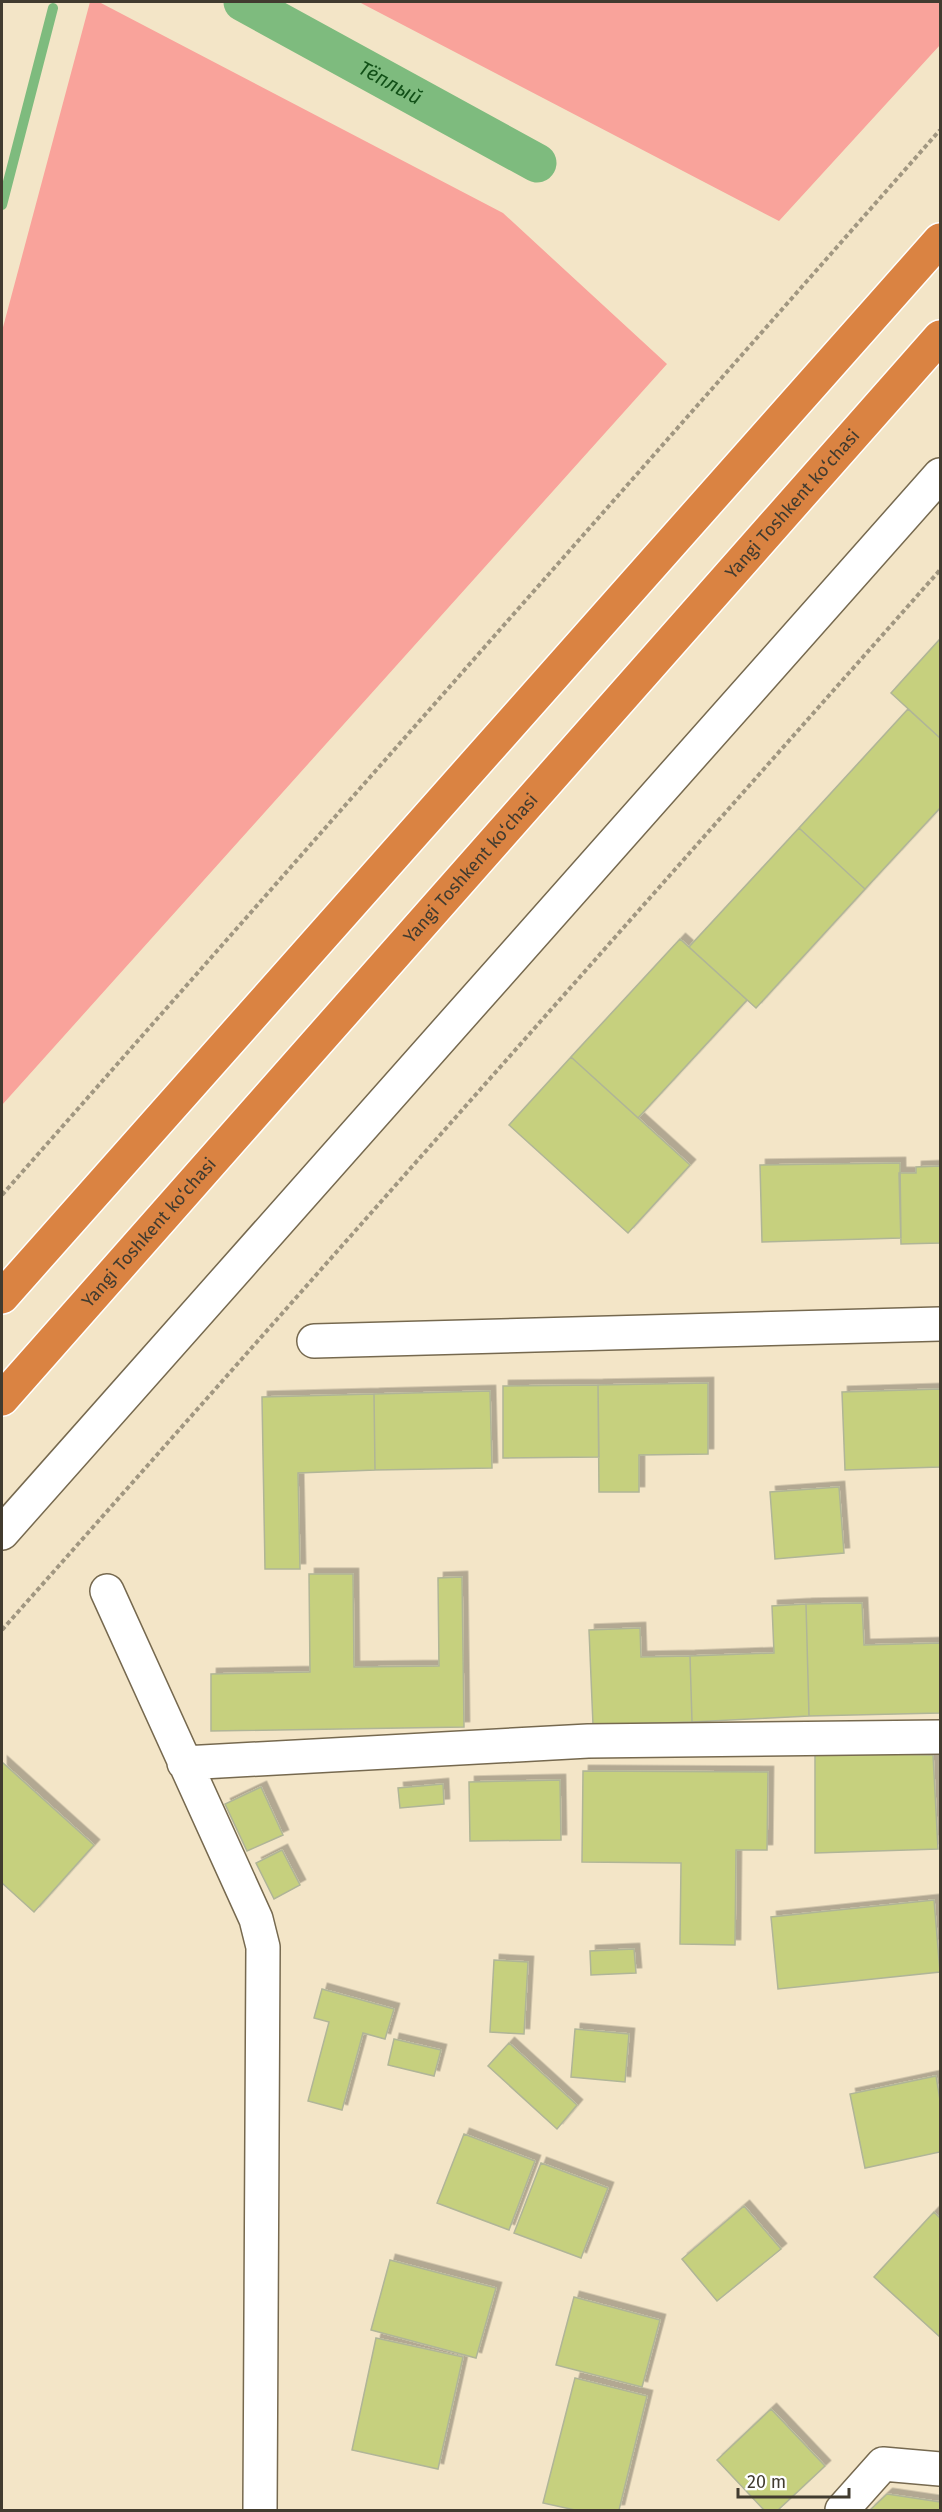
<svg xmlns="http://www.w3.org/2000/svg" width="942" height="2512" font-family="'Fira Sans',sans-serif">
  <style>
    .green { fill: #f9a39b }
    .lines { fill: none; stroke-linecap: round; stroke-linejoin: round }
    .stream { stroke: #7ebb7e; stroke-width: 10 }
    .canal { stroke: #7ebb7e; stroke-width: 39 }
    .building { fill: #c6d07e; stroke: #b0b597; stroke-width: 1.5; filter: url(#shadow) }
    .street-casing { stroke: #76694f; stroke-width: 36 }
    .secondary-casing { stroke: #76694f; stroke-width: 36 }
    .highway-casing { stroke: #fff; stroke-width: 36 }
    .path { stroke: #a19781; stroke-width: 4; stroke-dasharray: 4.5 3; stroke-linecap: butt }
    .street { stroke: #fff; stroke-width: 33 }
    .secondary { stroke: #fff; stroke-width: 33 }
    .highway { stroke: #da8342; stroke-width: 33 }
    .labels { text-anchor: middle; stroke-width: 5; stroke-linejoin: round; paint-order: stroke }
    .street-label { font-size: 18px; fill: #413b2f; stroke: #fff }
    .water-label { font-size: 20px; font-style: italic; fill: #115017; stroke: #fff }
  </style>
  <defs>
    <filter id="shadow"><feDropShadow dx="5.5" dy="-5.5" stdDeviation="0" flood-color="#0004"/></filter>
  </defs>
  <rect width="100%" height="100%" fill="#f3e5c7"/>
  <path class="green" d="M90 2H99L503 213 667 364 2 1105V331Z
    M359 2H940V45L779 221Z"/>
  <g class="lines">
    <path class="stream" d="M2 205 53 8"/>
    <path class="canal" id="s1" d="M243 2 537 163"/>
  </g>
  <path class="building" d="M940 639V738L891 693Z
    M908 709 940 738V808L865 889 799 828Z
    M799 828 865 889 756 1008 689 947Z
    M680 939 747 1000 638 1118 571 1057Z
    M571 1057 690 1165 628 1233 509 1125Z
    M900 1163 901 1238 762 1242 760 1165Z
    M940 1166V1243L901 1244 899 1173H916V1167Z
    M708 1383V1454L639 1455V1492H599L598 1385Z
    M598 1385 599 1457 503 1458V1386Z
    M940 1389V1467L845 1470 842 1392Z
    M490 1391 492 1468 375 1470 374 1394Z
    M374 1394 375 1470 298 1473 300 1569H265L262 1397Z
    M839 1487 844 1553 775 1559 770 1492Z
    M309 1574H353L354 1667 439 1666 438 1578 462 1577 464 1727 211 1731V1674L310 1672Z
    M862 1603 864 1645 940 1643V1713L809 1716 806 1604Z
    M806 1604 809 1716 692 1722 690 1656 774 1653 772 1606Z
    M640 1628 641 1657 690 1656 692 1722 593 1725 589 1630Z
    M815 1752 933 1755 938 1849 815 1853Z
    M2 1762 94 1845 34 1912 2 1883Z
    M583 1771 768 1772 767 1850H736L735 1945 680 1944 681 1863 582 1862Z
    M560 1780 561 1840 470 1841 469 1782Z
    M443 1784 444 1804 400 1808 398 1788Z
    M261 1787 283 1835 247 1851 225 1804Z
    M282 1850 300 1885 274 1899 256 1863Z
    M934 1900 940 1972 778 1989 771 1917Z
    M634 1949 636 1973 591 1975 590 1951Z
    M494 1960 528 1962 524 2034 490 2032Z
    M322 1989 394 2009 385 2039 363 2033 342 2110 308 2101 329 2022 314 2018Z
    M575 2029 629 2034 625 2082 571 2077Z
    M394 2039 441 2050 434 2076 388 2065Z
    M509 2043 577 2105 557 2129 488 2066Z
    M936 2076 940 2100V2152L865 2168 850 2094Z
    M464 2134 535 2161 509 2230 437 2203Z
    M541 2163 608 2188 581 2258 514 2233Z
    M744 2206 781 2249 717 2301 682 2259Z
    M934 2212 940 2218V2337L874 2277Z
    M390 2260 496 2288 476 2358 371 2330Z
    M574 2297 660 2320 642 2387 556 2365Z
    M376 2338 463 2357 438 2469 352 2450Z
    M575 2378 647 2396 619 2510H575L543 2503Z
    M771 2409 825 2466 778 2510H764L717 2460Z
    M887 2494 940 2502V2510H870Z"/>
  <g class="lines">
    <g class="street-casing">
      <path id="street" d="M314 1341 940 1324
        M107 1591 256 1919 263 1947 260 2510
        M184 1763 588 1741 940 1737
        M842 2510 883 2464 940 2469"/>
    </g>
    <g class="secondary-casing">
      <path id="secondary" d="M2 1533 940 475"/>
    </g>
    <g class="highway-casing">
      <g id="highway">
        <path d="M2 1297 940 240"/>
        <path id="s2" d="M2 1399 940 337"/>
      </g>
    </g>
    <path class="path" d="M2 1195 940 130
      M2 1630 940 570"/>
    <use href="#street" class="street"/>
    <use href="#secondary" class="secondary"/>
    <use href="#highway" class="highway"/>
  </g>
  <g class="labels">
    <g class="street-label">
      <text dy="6" stroke="none"><textPath href="#s2" startOffset="1194">Yangi Toshkent ko‘chasi</textPath></text>
      <text dy="6" stroke="none"><textPath href="#s2" startOffset="708">Yangi Toshkent ko‘chasi</textPath></text>
      <text dy="6" stroke="none"><textPath href="#s2" startOffset="222">Yangi Toshkent ko‘chasi</textPath></text>
    </g>
    <g class="water-label">
      <text dy="7" stroke="none"><textPath href="#s1" startOffset="168">Тёплый</textPath></text>
    </g>
  </g>
  <rect width="942" height="2512" fill="none" stroke="#413b2f" stroke-width="6"/>
  <path d="M738 2488v9h111v-9" fill="none" stroke="#413b2f" stroke-width="3"/>
  <text x="747" y="2488" font-size="18" fill="#413b2f" stroke="#ffffff" stroke-width="4.5" paint-order="stroke">20 m</text>
</svg>
